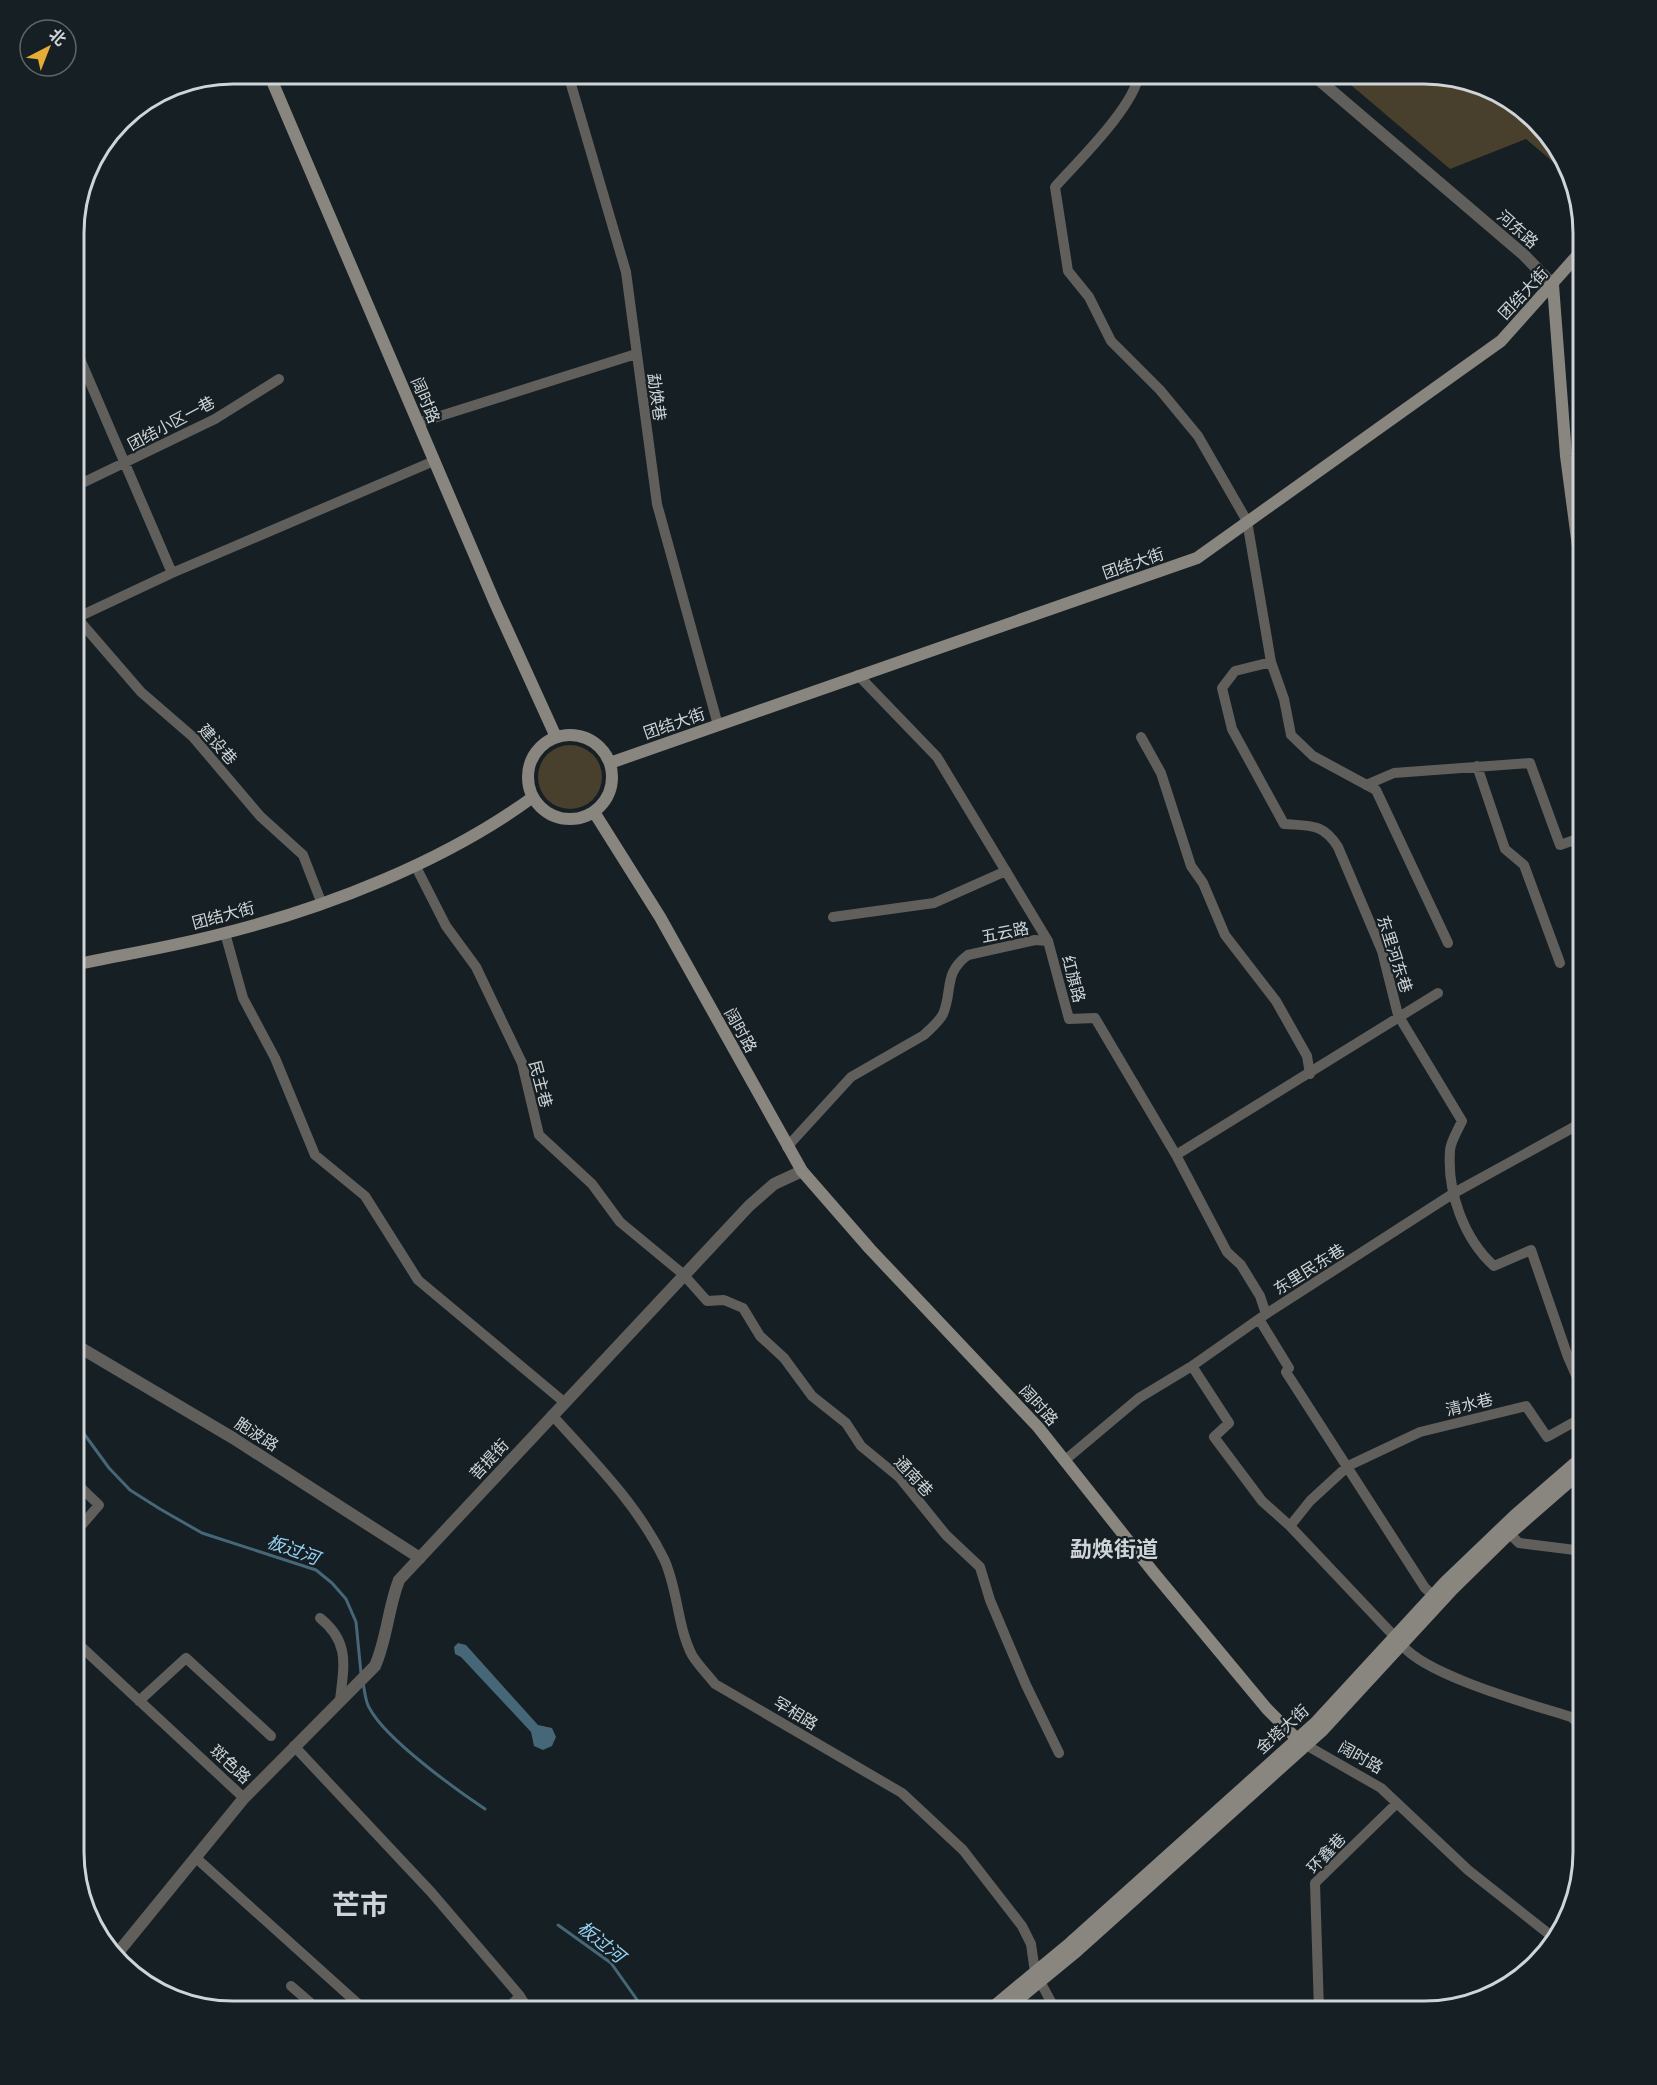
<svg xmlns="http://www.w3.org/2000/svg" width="1657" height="2085" font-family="Overpass,'Noto Sans SC',sans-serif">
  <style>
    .green { fill: #493f2d }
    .water { fill: #466778 }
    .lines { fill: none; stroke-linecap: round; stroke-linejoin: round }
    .stream { stroke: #466778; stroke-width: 3 }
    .minor { stroke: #615f5b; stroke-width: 10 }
    .tertiary { stroke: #615f5b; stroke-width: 12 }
    .secondary { stroke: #89857f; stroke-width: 12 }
    .labels { text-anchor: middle; stroke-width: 4.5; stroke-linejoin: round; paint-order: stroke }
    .street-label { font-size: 16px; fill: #ced4d7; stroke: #161f23 }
    .water-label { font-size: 18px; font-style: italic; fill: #95d2f2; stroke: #161f23 }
    .district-label { font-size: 22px; font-weight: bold; fill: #ced4d7; stroke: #161f23 }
    .town-label { font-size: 28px; font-weight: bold; fill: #ced4d7; stroke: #161f23 }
    .rim { fill: none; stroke: #ced4d7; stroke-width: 3 }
  </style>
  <rect width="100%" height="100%" fill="#161f23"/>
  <path class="green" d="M1338 74H1434L1503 95 1556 144 1565 172 1526 139 1450 169Z
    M538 777a32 32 0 1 1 64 0a32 32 0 1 1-64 0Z"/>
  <path class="water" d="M458 1643 466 1645 538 1725 552 1728 556 1737 552 1746 543 1750 534 1746 531 1732 461 1657 455 1654 454 1647Z"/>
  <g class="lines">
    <path class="stream" d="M74 1420 109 1468 130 1490 160 1509 202 1533 316 1570 332 1583 346 1599 356 1622 361 1673
      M363 1683C365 1691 365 1702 370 1709 386 1739 455 1789 485 1809
      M558 1925 611 1963 645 2011"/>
    <path class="minor" d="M568 74 626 272 657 504 718 725
      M1139 74C1134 107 1078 161 1055 187L1068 271 1089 297 1111 341 1160 390 1198 436 1247 521 1271 662 1284 699 1291 735 1313 756 1376 790 1448 943
      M74 345 172 573
      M418 423 636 354
      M74 487 215 419 279 379
      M77 618 141 692 193 737 260 816 303 855 322 904
      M74 619 172 573 434 461
      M1271 662 1235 671 1222 688 1232 729 1284 824C1310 826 1323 823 1338 847L1382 951 1398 1015 1462 1121C1458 1130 1450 1142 1450 1151 1447 1192 1464 1239 1494 1266L1531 1250 1568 1357 1583 1391
      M858 675 937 757 1048 941 1069 1019 1095 1018 1176 1155 1227 1252 1241 1265 1260 1296 1266 1314
      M1141 737 1161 773 1191 866 1203 883 1225 935 1276 1001 1307 1056 1310 1074
      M1477 766 1505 849 1524 865 1560 963
      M1366 785 1394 773 1530 763 1560 845 1583 837
      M415 865 446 926 476 967 522 1063 539 1135 592 1184 620 1222 683 1274 707 1301 724 1300 743 1308 760 1336 784 1358 812 1396 846 1423 861 1446 900 1478 946 1535 980 1567 990 1600 1026 1685 1059 1753
      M833 917 934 903 1006 871
      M225 933 243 998 275 1058 315 1155 365 1196 418 1280 564 1402
      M787 1147 851 1077 924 1035C930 1029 939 1022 943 1014 953 991 943 973 968 955L1035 940 1048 941
      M1176 1155 1438 993
      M1259 1319 1289 1368 1286 1372 1425 1588 1433 1595
      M1192 1366 1229 1423 1214 1437 1262 1501 1290 1526 1395 1637
      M552 1415C593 1460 637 1504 664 1559 678 1589 677 1626 692 1655 698 1665 708 1675 715 1684L902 1793 963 1850 1022 1926 1031 1944 1035 1972 1056 2011
      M1064 1461 1139 1398 1192 1366 1266 1314 1454 1193 1583 1122
      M1290 1526 1310 1501 1348 1466 1420 1432 1526 1406 1547 1437 1583 1417
      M74 1534 99 1505 74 1481
      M1510 1534 1519 1543 1583 1551
      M320 1618C350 1642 344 1665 340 1700
      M74 1640 244 1798
      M1402 1645C1427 1676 1530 1704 1571 1717L1583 1727
      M139 1701 186 1658 271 1736
      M1299 1741 1381 1788 1468 1870 1554 1938
      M294 1746 431 1892 520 1996 529 2011
      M195 1857 366 2011
      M291 1986 320 2011
      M505 2011 520 1996
      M1319 2011 1315 1883 1397 1803"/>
    <path class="tertiary" d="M1312 74 1524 255 1553 285
      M74 1344 233 1438 420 1558
      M116 1955 244 1798 375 1666C387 1639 388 1608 399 1580L749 1206 774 1184 802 1171"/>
    <path class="secondary" d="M269 74 495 603 556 737
      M1553 285 1566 456 1583 584
      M528 777a42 42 0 1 1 84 0a42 42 0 1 1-84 0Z
      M610 763 1197 558 1501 341 1583 249
      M594 812 660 917 802 1171 870 1249 1038 1427 1154 1573 1267 1709 1297 1739
      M74 965C121 955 170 947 217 935 324 909 444 862 533 797
      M988 2011 1070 1943 1315 1723 1445 1582 1515 1515 1583 1456
      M1004 2011 1077 1951 1323 1730 1453 1589 1505 1538 1583 1470"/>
  </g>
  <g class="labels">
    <g class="street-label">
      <text transform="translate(1518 229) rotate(41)" y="6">河东路</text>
      <text transform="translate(1523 293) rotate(-47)" y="6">团结大街</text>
      <text transform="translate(657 397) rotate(82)" y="6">勐焕巷</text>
      <text transform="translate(426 400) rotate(67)" y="6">阔时路</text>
      <text transform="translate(171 423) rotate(-28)" y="6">团结小区一巷</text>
      <text transform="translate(1133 563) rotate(-19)" y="6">团结大街</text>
      <text transform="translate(674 723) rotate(-19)" y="6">团结大街</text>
      <text transform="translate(218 744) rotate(48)" y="6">建设巷</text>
      <text transform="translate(223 915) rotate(-15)" y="6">团结大街</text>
      <text transform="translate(1005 932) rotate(-11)" y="6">五云路</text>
      <text transform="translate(1395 954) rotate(72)" y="6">东里河东巷</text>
      <text transform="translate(1074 979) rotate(75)" y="6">红旗路</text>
      <text transform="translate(741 1030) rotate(61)" y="6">阔时路</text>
      <text transform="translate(541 1084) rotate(75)" y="6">民主巷</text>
      <text transform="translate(1309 1269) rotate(-32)" y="6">东里民东巷</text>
      <text transform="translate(1469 1404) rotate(-14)" y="6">清水巷</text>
      <text transform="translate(1039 1405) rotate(48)" y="6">阔时路</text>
      <text transform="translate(257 1434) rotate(32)" y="6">胞波路</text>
      <text transform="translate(489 1459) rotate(-47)" y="6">菩提街</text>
      <text transform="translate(914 1476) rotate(47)" y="6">通南巷</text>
      <text transform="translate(796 1713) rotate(31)" y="6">罕相路</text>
      <text transform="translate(1282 1729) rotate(-42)" y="6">金塔大街</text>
      <text transform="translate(1361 1757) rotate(29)" y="6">阔时路</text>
      <text transform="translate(231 1764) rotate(43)" y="6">斑色路</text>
      <text transform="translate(1326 1853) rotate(-47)" y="6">环鑫巷</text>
    </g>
    <g class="water-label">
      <text transform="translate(293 1550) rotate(20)" y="6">板过河</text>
      <text transform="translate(601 1942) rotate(39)" y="6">板过河</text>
    </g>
    <g class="district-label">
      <text x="1114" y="1557">勐焕街道</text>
    </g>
    <g class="town-label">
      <text x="360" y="1915">芒市</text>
    </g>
  </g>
  <path d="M0 0H1657V2085H0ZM233 84H1424A149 149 0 0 1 1573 233V1852A149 149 0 0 1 1424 2001H233A149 149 0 0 1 84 1852V233A149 149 0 0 1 233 84Z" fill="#161f23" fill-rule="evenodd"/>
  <path class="rim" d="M233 84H1424A149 149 0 0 1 1573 233V1852A149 149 0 0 1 1424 2001H233A149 149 0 0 1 84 1852V233A149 149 0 0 1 233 84Z"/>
  <g transform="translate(48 48) rotate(42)"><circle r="28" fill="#161f23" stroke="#60676b" stroke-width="1.5"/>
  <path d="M0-4.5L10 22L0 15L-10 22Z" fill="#e5ad35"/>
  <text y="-9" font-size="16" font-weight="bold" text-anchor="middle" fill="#ced4d7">北</text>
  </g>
</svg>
